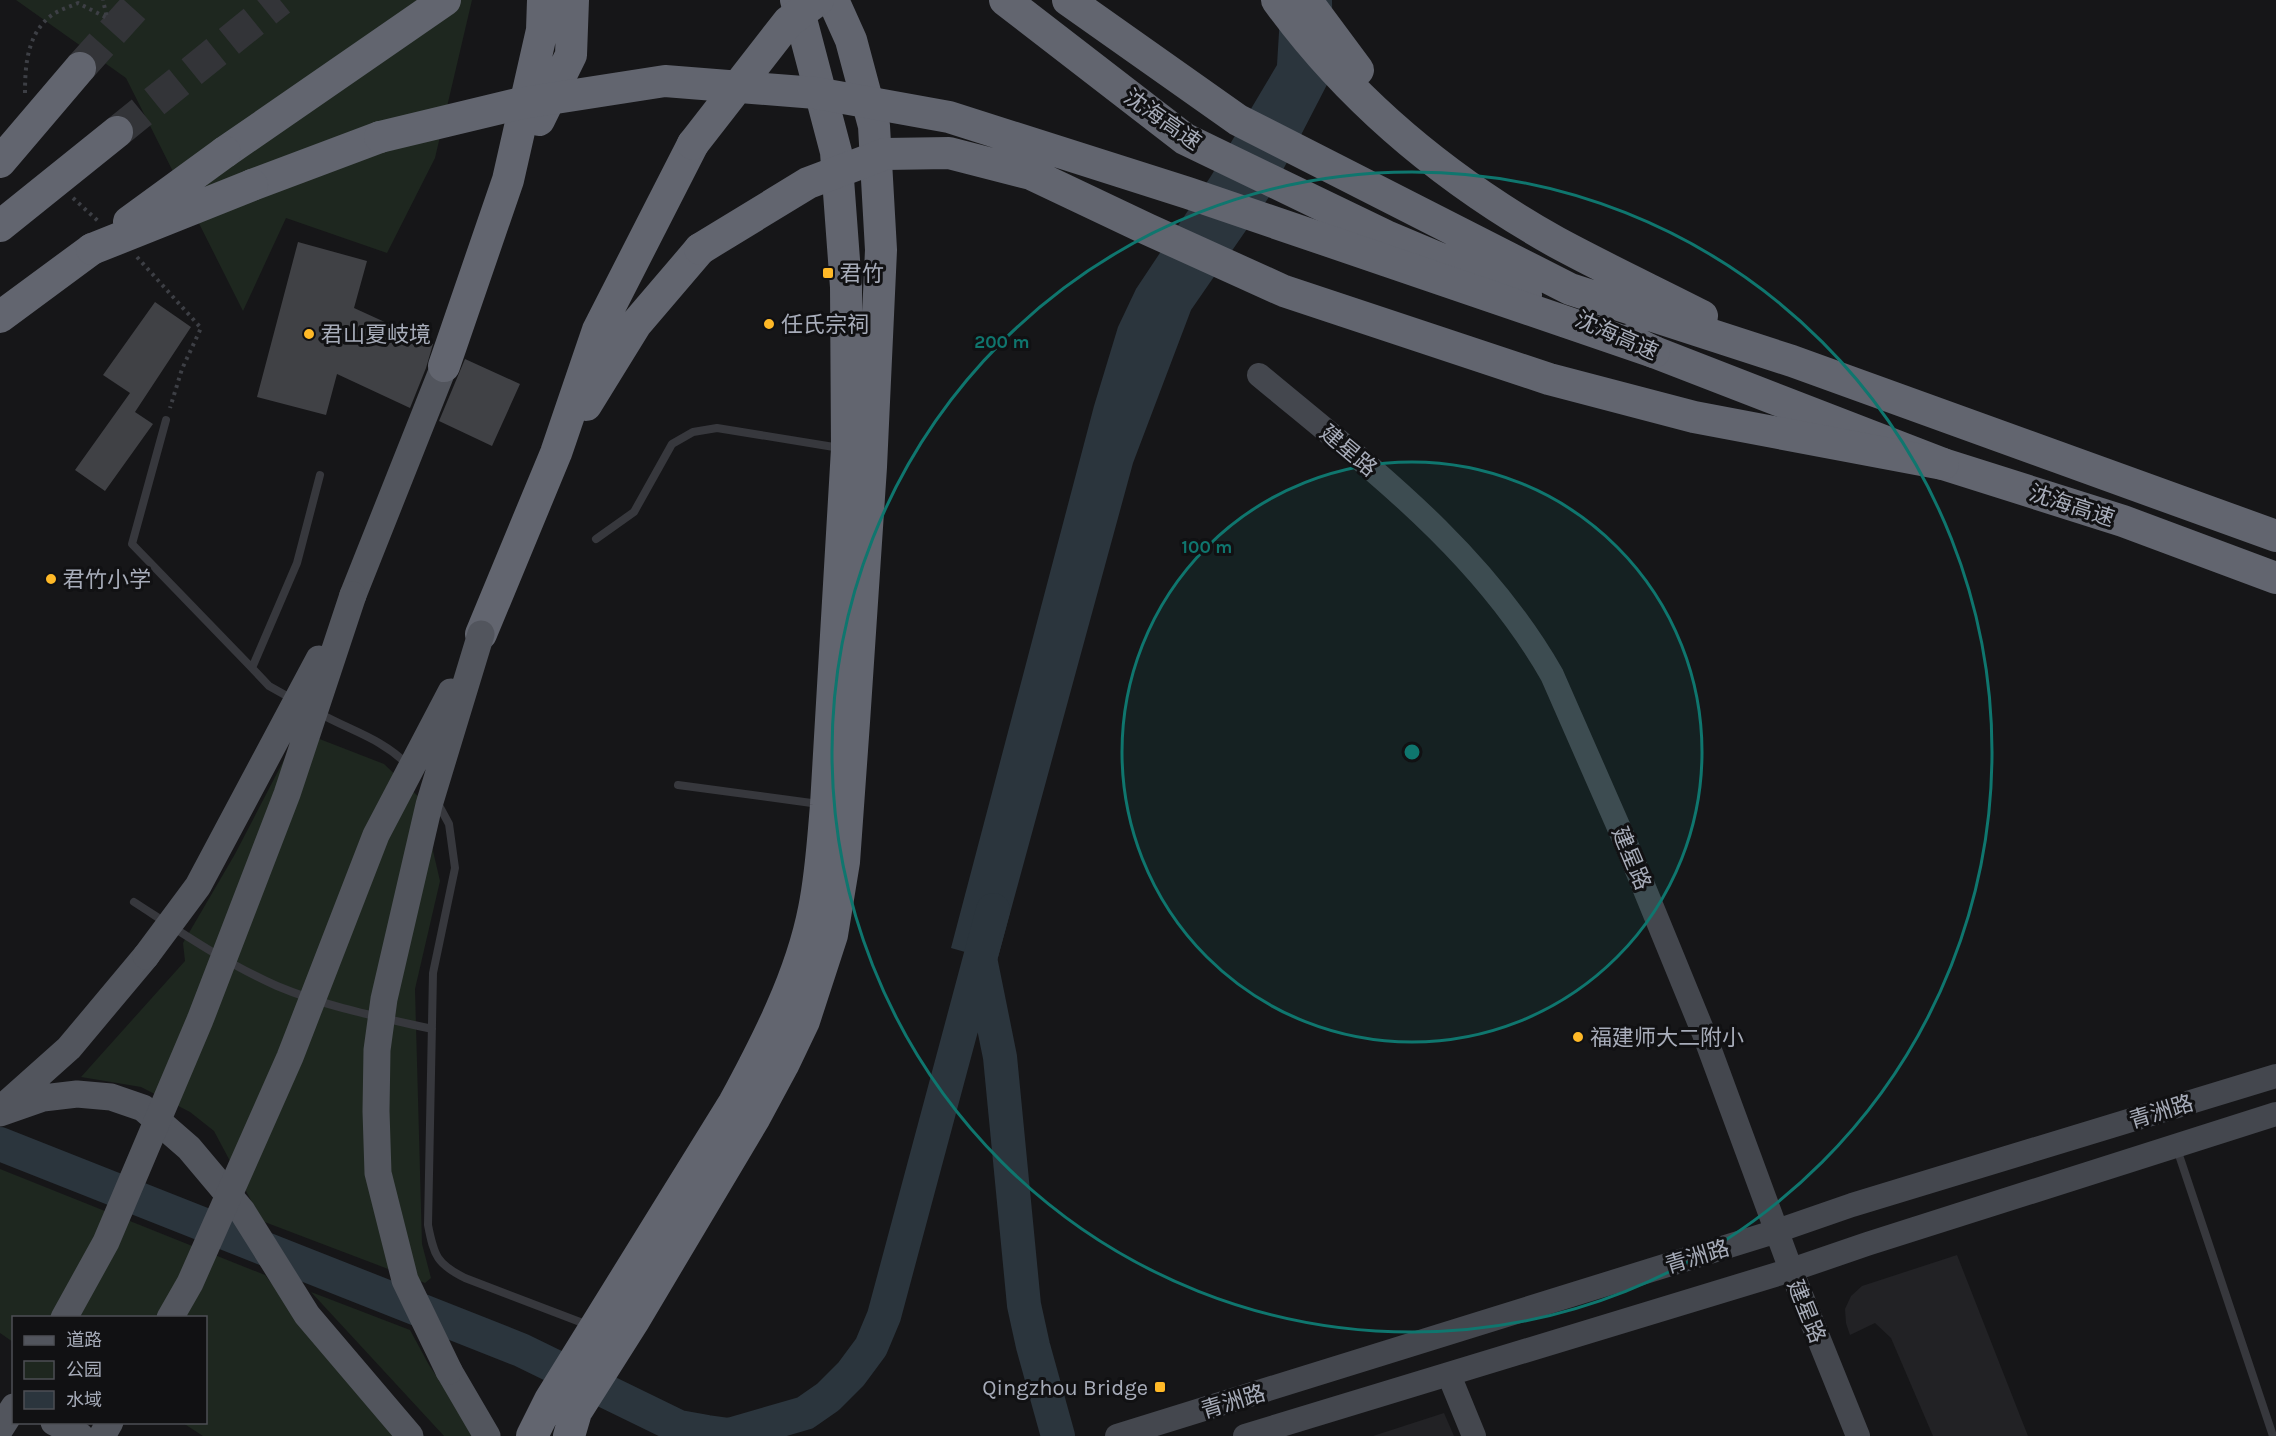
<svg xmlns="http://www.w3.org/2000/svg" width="2276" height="1436" font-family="Karla,'Noto Sans SC',sans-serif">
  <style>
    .built { fill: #222225 }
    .green { fill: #1e271f }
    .water { fill: #2b353d }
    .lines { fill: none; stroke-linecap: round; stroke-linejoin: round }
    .river { stroke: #2b353d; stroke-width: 34 }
    .building { fill: #404145 }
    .highway-tunnel { stroke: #333438; stroke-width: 32; stroke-dasharray: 32 16; stroke-linecap: butt }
    .path { stroke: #3d3f45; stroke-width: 4; stroke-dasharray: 3 4.5; stroke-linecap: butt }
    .lane { stroke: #37383d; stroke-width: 8 }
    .secondary { stroke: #44474e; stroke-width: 24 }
    .primary { stroke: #52555d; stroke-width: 27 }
    .highway { stroke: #62656f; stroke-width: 32 }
    .primary-bridge { stroke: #52555d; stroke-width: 27 }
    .highway-bridge { stroke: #62656f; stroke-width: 32 }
    .ring { fill: none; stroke: #0f766e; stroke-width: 3 }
    .poi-dot { fill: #ffb927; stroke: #111113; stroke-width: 2 }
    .labels { text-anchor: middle; stroke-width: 6; stroke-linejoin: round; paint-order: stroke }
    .street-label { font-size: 22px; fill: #a7acb9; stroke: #111113 }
    .poi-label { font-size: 22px; fill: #a7acb9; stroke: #111113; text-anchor: start }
    .centre { fill: #0f766e; stroke: #111113; stroke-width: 3 }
    .ring-label { font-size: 18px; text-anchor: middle; font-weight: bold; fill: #0f766e; stroke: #111113; stroke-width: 6; stroke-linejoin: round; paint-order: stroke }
  </style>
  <rect width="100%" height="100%" fill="#161618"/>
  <path class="built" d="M1957 1255 2028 1436H1933L1891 1338 1875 1323 1850 1335 1846 1323 1845 1309 1851 1296 1862 1286Z
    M1444 1413 1454 1436H1373Z"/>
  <path class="green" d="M16 0H472L435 158 387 253 286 218 243 311 126 78Z
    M299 731 384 764 421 799 440 881 415 989 422 1244 431 1278 425 1283 262 1221 214 1131 190 1112 141 1087 81 1077 185 961 183 943 235 854Z
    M0 1169 265 1275 348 1383 400 1436H203L183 1423 206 1422V1318H14L13 1342 0 1333Z
    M311 1292 410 1330 429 1365 477 1436H444Z"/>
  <path class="water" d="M1281 0H1332L1333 73 1269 197 1191 310 1133 463 997 961 951 948 1094 406 1118 327 1136 289 1211 176 1277 65Z"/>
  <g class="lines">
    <path class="river" d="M981 963 1000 1057 1024 1305 1033 1346 1058 1436
      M0 1144 521 1350 679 1427 707 1432 729 1435 805 1413 828 1397 851 1374 871 1347 884 1316 993 910"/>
  </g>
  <path class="building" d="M298 242 367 261 354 308 433 344 426 368 410 408 337 374 326 415 257 397Z
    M155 302 191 327 135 412 153 424 105 491 75 470 130 393 103 375Z
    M465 359 520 384 492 446 439 421Z"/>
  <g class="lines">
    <path class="highway-tunnel" d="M80 68 141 0
      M117 132 280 0"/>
    <path class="path" d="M25 93C25 66 27 33 52 15 59 10 69 7 78 3L107 18 103 0
      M73 198 98 221
      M137 257 201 328 182 369 170 408"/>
    <path class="lane" d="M166 420 132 544 252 668 297 563 320 475
      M596 539 634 512 672 444 693 432 717 428 840 448
      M252 668 269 686 294 700
      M319 713C351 731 381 738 408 765
      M678 785 819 804
      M436 800 449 824 455 868 433 973 428 1225C434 1256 437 1264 465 1278L588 1325
      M134 902C179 931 227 964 277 986 327 1007 379 1017 432 1029
      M2177 1149 2273 1436"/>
    <path class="secondary" d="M1259 375C1368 466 1480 549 1552 675L1627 846 1704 1034 1791 1270 1858 1436
      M1449 1375 1474 1436
      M1117 1436 1777 1231 1852 1205 2276 1076
      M1245 1436 1791 1270 1867 1244 2276 1114"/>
    <path class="primary" d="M353 595 444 366
      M3 1107 69 1048 146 956
      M0 1113 43 1098 77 1094 111 1097 143 1108 189 1148 242 1211 307 1315 410 1436
      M449 1371 487 1436
      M54 1422 80 1436
      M0 1429 14 1407
      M102 1436 110 1422"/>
    <path class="highway" d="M1005 0 1185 139 1386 236 1526 295
      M1068 0 1238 120 1570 289 1792 361 2276 536
      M1277 0C1351 102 1446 180 1556 242 1604 268 1653 291 1702 316
      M1306 0 1358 70
      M539 120 571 55 573 0
      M225 152 445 0
      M252 185 380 137
      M0 317 92 249
      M1629 340 1654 352 1943 464 2123 521 2276 578
      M444 366 508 180 542 30 543 0
      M586 405 636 324 700 249
      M481 634 556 453 598 330 693 144
      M532 1436 550 1400 734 1103C766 1044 801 976 814 909 821 875 823 840 826 805L847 449 846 287 836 152 796 0
      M569 1436 576 1412 633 1322 755 1117 783 1065 804 1021 832 935 844 862 854 722 871 467 881 250 874 126 851 40 833 0"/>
    <path class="primary-bridge" d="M146 956 198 886 319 659
      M64 1318 106 1242 200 1020 287 794 353 595
      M170 1318 190 1283 290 1057 376 835 451 692
      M449 1371 405 1280 378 1173 376 1111 377 1050 384 999 429 805 481 634"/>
    <path class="highway-bridge" d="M380 137 517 104 665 81 816 93 949 117 1188 193 1654 352
      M693 144 788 22 818 0
      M0 162 80 68
      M129 222 225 152
      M0 226 117 132
      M92 249 252 185
      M700 249 808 183 885 154 949 153 1031 174 1147 229 1284 291 1549 379 1694 417 1943 464"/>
  </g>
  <circle cx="1412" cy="752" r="290" fill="#0f766e" fill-opacity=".12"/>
  <g class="ring">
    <circle cx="1412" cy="752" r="290"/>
    <circle cx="1412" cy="752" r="580"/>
  </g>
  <g class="poi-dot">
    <rect x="822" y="267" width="12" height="12" rx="3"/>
    <circle cx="769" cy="324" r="6"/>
    <circle cx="309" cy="334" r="6"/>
    <circle cx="51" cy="579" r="6"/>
    <circle cx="1578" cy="1037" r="6"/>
    <rect x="1154" y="1381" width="12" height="12" rx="3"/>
  </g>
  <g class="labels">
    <g class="street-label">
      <text transform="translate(1163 119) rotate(35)" y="8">沈海高速</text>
      <text transform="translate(1617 335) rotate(24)" y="8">沈海高速</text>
      <text transform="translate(1349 450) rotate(40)" y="8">建星路</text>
      <text transform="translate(2072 505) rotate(18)" y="8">沈海高速</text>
      <text transform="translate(1632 858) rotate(67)" y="8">建星路</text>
      <text transform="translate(2161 1111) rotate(-17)" y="8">青洲路</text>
      <text transform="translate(1697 1256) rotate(-17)" y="8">青洲路</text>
      <text transform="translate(1807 1311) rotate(68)" y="8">建星路</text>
      <text transform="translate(1233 1401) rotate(-17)" y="8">青洲路</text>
    </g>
    <g class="poi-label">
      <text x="840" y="281">君竹</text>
      <text x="781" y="332">任氏宗祠</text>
      <text x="321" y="342">君山夏岐境</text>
      <text x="63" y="587">君竹小学</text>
      <text x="1590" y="1045">福建师大二附小</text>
      <text x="1148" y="1395" text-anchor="end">Qingzhou Bridge</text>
    </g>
  </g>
  <circle cx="1412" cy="752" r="9" class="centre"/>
  <g class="ring-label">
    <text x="1002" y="348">200 m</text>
    <text x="1207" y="553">100 m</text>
  </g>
  <rect x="12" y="1316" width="195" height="108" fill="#111113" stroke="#4d4f55" stroke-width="1.5"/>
  <rect x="24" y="1336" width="30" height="9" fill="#52555d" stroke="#4d4f55" stroke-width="1.5"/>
  <text x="66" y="1346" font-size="18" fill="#a7acb9">道路</text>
  <rect x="24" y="1361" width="30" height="18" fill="#1e271f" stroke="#4d4f55" stroke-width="1.5"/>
  <text x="66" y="1376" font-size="18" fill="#a7acb9">公园</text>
  <rect x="24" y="1391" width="30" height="18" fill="#2b353d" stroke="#4d4f55" stroke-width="1.5"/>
  <text x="66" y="1406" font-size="18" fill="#a7acb9">水域</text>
</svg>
